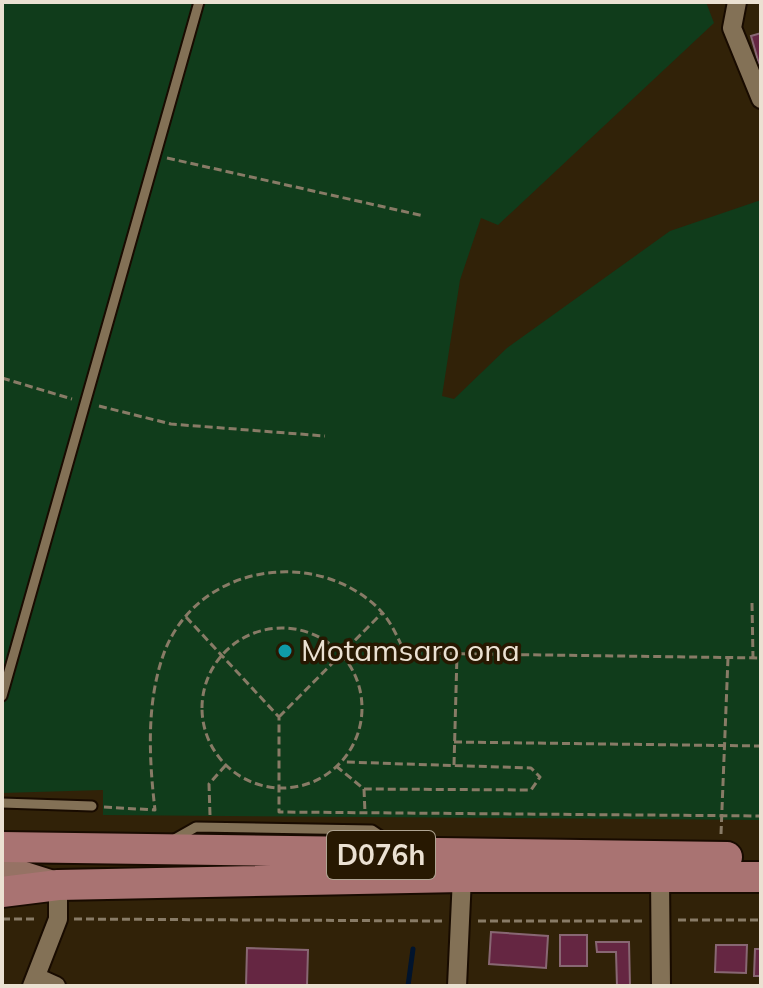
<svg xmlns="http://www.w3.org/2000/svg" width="763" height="988" font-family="Mulish,sans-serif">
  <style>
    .green { fill: #103c1b }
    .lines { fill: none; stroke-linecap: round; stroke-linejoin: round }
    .stream { stroke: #01142d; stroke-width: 5 }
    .building { fill: #652642; stroke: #886773; stroke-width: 2 }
    .service-casing { stroke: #180b00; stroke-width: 13 }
    .minor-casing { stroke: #180b00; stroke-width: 22 }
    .secondary-casing { stroke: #180b00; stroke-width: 30 }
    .primary-casing { stroke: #180b00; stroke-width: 34 }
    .path { stroke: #887b66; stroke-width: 3; stroke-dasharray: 8 4; stroke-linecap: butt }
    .service { stroke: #837156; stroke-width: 9 }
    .minor { stroke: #837156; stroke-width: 18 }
    .secondary { stroke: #967264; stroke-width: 26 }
    .primary { stroke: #a97372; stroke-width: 30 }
    .culture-dot { fill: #0f9aa8; stroke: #271801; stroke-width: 3 }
    .labels { text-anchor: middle; stroke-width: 7; stroke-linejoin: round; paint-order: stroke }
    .shield { fill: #271801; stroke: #b0a593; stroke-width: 2 }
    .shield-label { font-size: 28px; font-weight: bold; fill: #ebe1d2 }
    .poi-label { font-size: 30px; fill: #ebe1d2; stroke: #271801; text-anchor: start }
  </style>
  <rect width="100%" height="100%" fill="#312208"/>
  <path class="green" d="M2 2H706L714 23 498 225 481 218 460 280 442 396 454 399 507 348 670 231 761 200V820L103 815V790L2 793Z"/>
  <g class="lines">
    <path class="stream" d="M408 986 413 949"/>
  </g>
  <path class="building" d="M761 33V71L751 36Z
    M491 932 548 936 546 968 489 964Z
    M560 935H587V966H560Z
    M596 942H629L630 986H617L616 952H597Z
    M716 945H747L746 973 715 972Z
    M247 948 308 950 307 986H246Z
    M755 949H761V976H754Z"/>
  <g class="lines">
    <g class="service-casing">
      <path id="service" d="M2 696 199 2
        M2 803 92 806
        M173 840 196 827 372 830 390 842"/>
    </g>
    <g class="minor-casing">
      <path id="minor" d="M737 2 732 28 761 99
        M660 877 661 986
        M36 977 56 986
        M32 986 58 919V885
        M457 986 462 877"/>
    </g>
    <g class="secondary-casing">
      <path id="secondary" d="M2 868 56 885"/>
    </g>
    <g class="primary-casing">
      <path id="primary" d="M2 847 727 857
        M2 892 58 885 462 877H761"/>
    </g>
    <path class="path" d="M167 158 424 216
      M2 378 72 399
      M99 406 171 424 325 436
      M752 603 753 658
      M186 617 279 717V812L761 816
      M202 708a80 80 0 1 1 160 0a80 80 0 1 1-160 0Z
      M279 717 382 613
      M454 742 761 746
      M454 765 457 654
      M336 766 364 789 531 790 540 777 531 768 344 762
      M364 789 365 813
      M104 807 155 810C149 759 146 702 164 653 196 567 310 546 376 606 390 619 397 636 405 653L761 658
      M210 815 209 784 225 766
      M721 834 728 658
      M2 919H38
      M74 919 442 921
      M678 920H761
      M478 921H642"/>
    <use href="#service" class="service"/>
    <use href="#minor" class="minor"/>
    <use href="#secondary" class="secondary"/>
    <use href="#primary" class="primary"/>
  </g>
  <circle class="culture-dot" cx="285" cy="651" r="8"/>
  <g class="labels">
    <rect class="shield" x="327" y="831" width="108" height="48" rx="6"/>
    <g class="shield-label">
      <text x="381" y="865">D076h</text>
    </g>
    <g class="poi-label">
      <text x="301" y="661">Motamsaro ona</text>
    </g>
  </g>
  <rect width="763" height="988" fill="none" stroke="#ebe1d2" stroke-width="8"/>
</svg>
